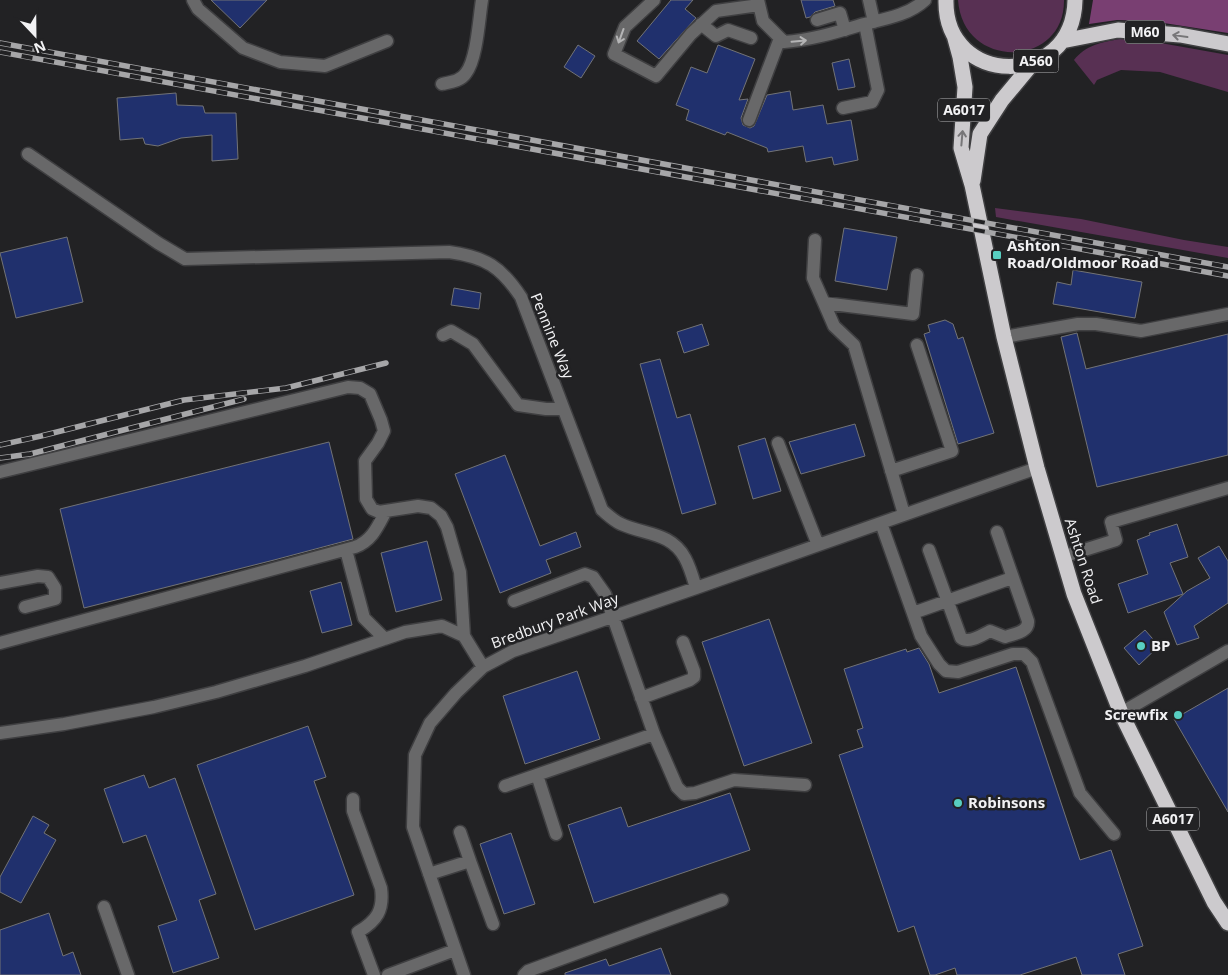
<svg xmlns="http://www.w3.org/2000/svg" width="1228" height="975" font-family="'Open Sans',sans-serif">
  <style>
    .green { fill: #583053 }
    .forest { fill: #793f72 }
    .building { fill: #20306d; stroke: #727376 }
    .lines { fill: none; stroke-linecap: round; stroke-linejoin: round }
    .minor-casing { stroke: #3f3f41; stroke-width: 15 }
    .highway-casing { stroke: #3f3f41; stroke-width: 18 }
    .minor { stroke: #686869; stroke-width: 12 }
    .highway { stroke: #cccacd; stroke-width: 15 }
    .rail-casing { stroke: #a6a6a8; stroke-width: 5.5 }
    .rail { stroke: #222224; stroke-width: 4; stroke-dasharray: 11; stroke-linecap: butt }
    .oneway { stroke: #b4b4b5 }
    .oneway2 { stroke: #777678 }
    .poi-dot { fill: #58cec1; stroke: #222224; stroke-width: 2 }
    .labels { text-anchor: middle; stroke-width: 5; stroke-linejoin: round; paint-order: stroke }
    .shield { fill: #222224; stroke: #b4b4b6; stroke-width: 1 }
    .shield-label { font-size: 14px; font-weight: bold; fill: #f2f2f4 }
    .poi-label { font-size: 15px; font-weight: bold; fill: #f2f2f4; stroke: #222224; text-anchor: start }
    .street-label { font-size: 15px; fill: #f2f2f4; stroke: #222224 }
  </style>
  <rect width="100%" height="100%" fill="#222224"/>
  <path class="green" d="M958 0H1064C1065 68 963 71 958 0Z
    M1120 39 1155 42 1228 55V92L1160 72 1121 70 1097 80 1094 85 1074 60C1086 45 1102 42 1120 39Z
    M995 208 1081 219 1184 240 1228 247V258L996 217Z"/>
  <path class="forest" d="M1093 0H1228V33L1151 21 1117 20 1089 24Z"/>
  <path class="building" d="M211 0H267L240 28Z
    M671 0H693L685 9 696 18 659 59 637 41Z
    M801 0H833L835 6 815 12 810 17 806 18Z
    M578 45 595 56 581 78 564 67Z
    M718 45 755 59 739 100 748 99 741 118 743 125 750 128 754 126 767 95 790 91 793 110 823 105 827 124 851 120 858 160 834 165 832 157 806 162 803 146 768 152 767 148 727 132 725 135 686 120 689 110 676 105 691 67 707 73Z
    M849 59 855 87 838 90 832 63Z
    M176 93 177 105 203 106 205 113H236L238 159 212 161V135L181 138 158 146 145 144 143 138 120 140 117 98Z
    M844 228 897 237 887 290 835 281Z
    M67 237 83 302 16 318 0 253Z
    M1073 270 1142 282 1135 318 1053 304 1057 282 1071 285Z
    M454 288 481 293 479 309 451 305Z
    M945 320 953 324 958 339 963 337 994 433 958 444 924 334 930 332 928 325Z
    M702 324 709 345 684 353 677 332Z
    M1077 333 1086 369 1228 334V455L1097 487 1061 337Z
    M660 359 677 418 690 414 716 504 682 514 640 364Z
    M855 424 865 456 801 474 789 442Z
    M765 438 781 491 753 499 738 446Z
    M329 442 353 539 274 560 84 608 60 509Z
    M505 455 540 546 576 532 581 547 546 560 551 573 500 593 455 474Z
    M1177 524 1188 557 1170 563 1183 594 1128 613 1118 584 1148 574 1137 540 1150 535 1149 533Z
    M427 541 442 600 396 612 381 553Z
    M1219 546 1228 561V603L1194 626 1199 638 1177 645 1164 612 1187 591 1210 578 1198 558Z
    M341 582 352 625 322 633 310 591Z
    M769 619 812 743 744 766 702 642Z
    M1145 630 1159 646 1139 665 1124 648Z
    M919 648 929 664 939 693 1016 667 1080 860 1111 850 1143 946 1118 954 1125 975H1082L1076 957 1020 975H957L955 968 935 975H930L914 926 898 932 839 755 863 747 857 730 863 728 844 669 906 649 907 652Z
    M577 671 600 739 525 764 503 696Z
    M1228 688V812L1174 719Z
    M308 726 326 777 314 781 354 895 255 930 197 765Z
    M144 775 149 788 175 778 216 894 199 900 219 958 173 973 158 926 177 920 146 835 123 843 104 789Z
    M730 793 750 850 594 903 568 825 621 807 628 827Z
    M33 816 49 825 44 833 56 840 21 903 0 892V877Z
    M511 833 535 904 504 914 480 844Z
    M49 913 63 956 73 952 81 975H0V930Z
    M661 948 671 975H565V973L606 959 609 966Z"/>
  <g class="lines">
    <g class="minor-casing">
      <path id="minor" d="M193 0 198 9 243 48 280 62 325 66 387 41
        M654 0 625 27 614 54 656 76 691 34 716 11 759 5
        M758 0 763 21 784 42C812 40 837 32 864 24 885 19 909 15 925 0
        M869 0 874 22
        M817 20 840 13 845 30
        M701 24 716 36 728 30 751 38
        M442 84C451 82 461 81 466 73 477 59 479 18 482 0
        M843 108 872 102 878 90 865 24
        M749 120 780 38
        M28 154 158 243 185 259 449 252C486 257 501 267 521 297L602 510C608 515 614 521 621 524 645 535 671 532 685 558 690 567 693 578 696 588
        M815 240 813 278 824 303 913 314 917 275
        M824 303 834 326 854 345 904 514
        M443 335 451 331 473 344 518 405 546 409H563
        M1004 337 1078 324H1096L1141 331 1228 314
        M778 443 818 545
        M891 471 952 451 917 345
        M0 472 348 387 360 388 370 394 381 420 384 431 378 443 365 461 366 499 372 509 379 512 418 506 431 508 441 516 447 527 460 572 464 636
        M881 523 921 636 939 664 946 671 958 672 1013 654H1024L1032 662 1080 793 1114 834
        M346 550 364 618 385 639
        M929 550 961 638C969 644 982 635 990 631L1005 637C1014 634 1029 632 1028 621L997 532
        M1062 557 1116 540 1111 522 1228 488
        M0 583 38 576 48 577 55 588V599L25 607
        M514 601 585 574 593 577 605 594 654 734 677 787 684 794 695 793 734 780 805 785
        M913 613 1012 578
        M0 643 355 547C372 541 378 526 386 511
        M641 698 690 680 694 677V671L683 642
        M1121 713 1228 651
        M0 733 64 724 154 707 216 692 305 666 405 632 442 626 464 636 483 667
        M537 775 556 834
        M505 786 654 734
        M353 799V811L381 888C384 910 377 921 358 932L374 975
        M460 832 470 861
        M429 874 470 861 493 924
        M104 907 128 975
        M388 975 455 950
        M464 975 413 827 415 755 430 723 456 693 483 667 513 651 696 588 1037 468
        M524 975 528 971 722 900"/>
    </g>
    <g class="highway-casing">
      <path id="highway" d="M946 0C944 87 1073 90 1075 0
        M954 35 960 57 965 87 961 148 972 185 1004 337 1037 468 1074 594 1121 713 1214 902 1228 923
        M1062 41 1118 30 1180 35 1228 44
        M973 181 980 134 1002 100 1032 64"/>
    </g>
    <use href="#minor" class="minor"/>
    <use href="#highway" class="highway"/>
    <g class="rail-casing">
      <path id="rail" d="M0 43 1228 267
        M0 52 1228 276
        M0 445 41 436 184 400 286 388 386 363
        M0 458 30 454 244 399"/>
    </g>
    <use href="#rail" class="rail"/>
  </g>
  <defs><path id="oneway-shaft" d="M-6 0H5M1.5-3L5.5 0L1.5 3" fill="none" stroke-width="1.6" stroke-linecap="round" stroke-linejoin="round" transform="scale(1.25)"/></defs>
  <g class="oneway">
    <use href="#oneway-shaft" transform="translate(621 36) rotate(110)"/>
    <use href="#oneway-shaft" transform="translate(799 41) rotate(-5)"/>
  </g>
  <g class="oneway2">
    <use href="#oneway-shaft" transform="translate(1180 36) rotate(-172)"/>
    <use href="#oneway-shaft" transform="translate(962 138) rotate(-85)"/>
  </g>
  <g class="poi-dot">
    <rect x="992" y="250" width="10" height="10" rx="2.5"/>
    <circle cx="1141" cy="646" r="5"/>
    <circle cx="1178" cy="715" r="5"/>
    <circle cx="958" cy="803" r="5"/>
  </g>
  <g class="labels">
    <g class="shield">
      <rect x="1125" y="20.5" width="40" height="23" rx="4"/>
      <rect x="1013.5" y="49.5" width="45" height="23" rx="4"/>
      <rect x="938" y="98.5" width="52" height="23" rx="4"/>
      <rect x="1147" y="807.5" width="52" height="23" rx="4"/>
    </g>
    <g class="shield-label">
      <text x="1145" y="37">M60</text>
      <text x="1036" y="66">A560</text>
      <text x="964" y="115">A6017</text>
      <text x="1173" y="824">A6017</text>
    </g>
    <g class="poi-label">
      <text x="1007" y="251">Ashton<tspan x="1007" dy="17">Road/Oldmoor Road</tspan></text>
      <text x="1151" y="651">BP</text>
      <text x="1168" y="720" text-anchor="end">Screwfix</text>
      <text x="968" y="808">Robinsons</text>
    </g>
    <g class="street-label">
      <text transform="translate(552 336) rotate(68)" y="5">Pennine Way</text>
      <text transform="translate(1083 561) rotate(72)" y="5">Ashton Road</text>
      <text transform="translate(555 621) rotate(-20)" y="5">Bredbury Park Way</text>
    </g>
  </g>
  <g transform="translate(35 35) rotate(158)" stroke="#222224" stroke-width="4" paint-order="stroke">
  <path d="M0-4L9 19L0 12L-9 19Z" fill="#f2f2f4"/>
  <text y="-8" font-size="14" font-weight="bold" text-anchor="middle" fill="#f2f2f4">N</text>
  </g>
</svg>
